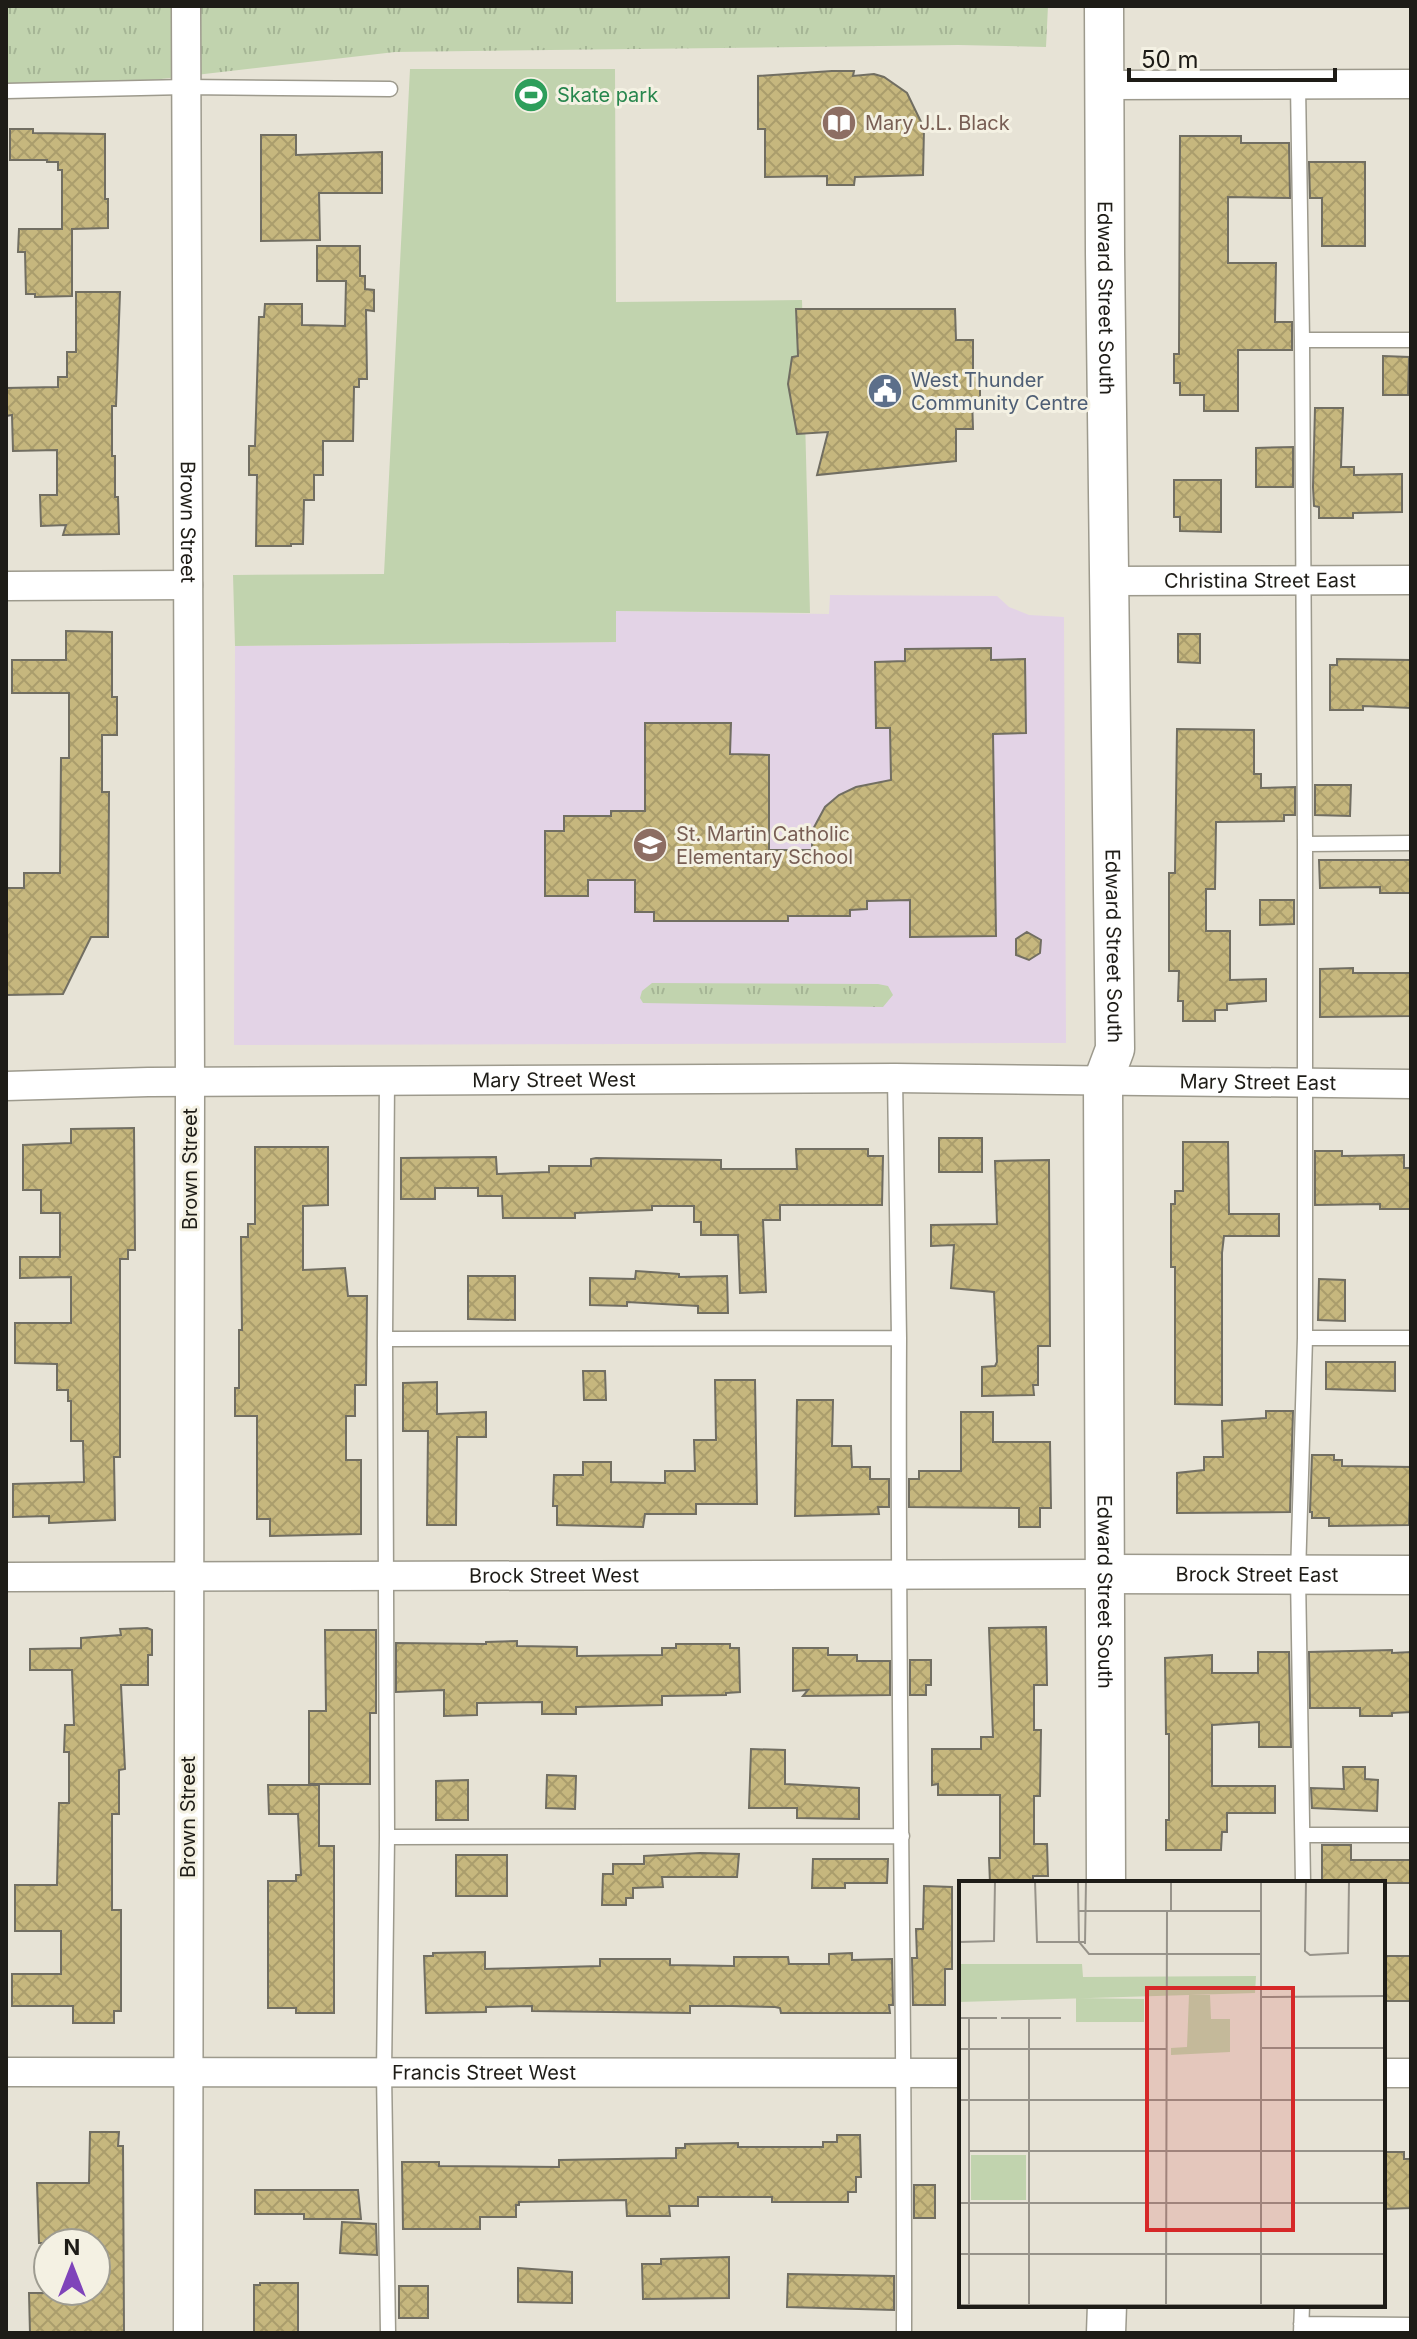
<svg xmlns="http://www.w3.org/2000/svg" width="1417" height="2339" font-family="Inter,sans-serif">
  <style>
    .education { fill: #e3d3e6 }
    .grass { fill: url(#grass-tufts) }
    .park { fill: #c1d3ae }
    .building { fill: url(#building-cross-hatch); stroke: #716e62; stroke-width: 2 }
    .lines { fill: none; stroke-linecap: round; stroke-linejoin: round }
    .lane-casing { stroke: #9d9a8d; stroke-width: 17 }
    .street-casing { stroke: #9d9a8d; stroke-width: 31 }
    .secondary-casing { stroke: #9d9a8d; stroke-width: 41 }
    .lane { stroke: #fff; stroke-width: 14 }
    .street { stroke: #fff; stroke-width: 28 }
    .secondary { stroke: #fff; stroke-width: 38 }
    .labels { text-anchor: middle; stroke-width: 6; stroke-linejoin: round; paint-order: stroke }
    .leisure-label { font-size: 20px; fill: #27864d; stroke: #f4f1e3; text-anchor: start }
    .education-label { font-size: 20px; fill: #785e54; stroke: #f4f1e3; text-anchor: start }
    .street-label { font-size: 20px; fill: #1e1c17; stroke: #f4f1e3 }
    .service-label { font-size: 20px; fill: #4e5e75; stroke: #f4f1e3; text-anchor: start }
    .inset-road { fill: none; stroke: #97938a; stroke-width: 2 }
    .view { fill: #d62828; fill-opacity: 0.15; stroke: #d62828; stroke-width: 4 }
    .inset-edge { fill: none; stroke: #1e1c17; stroke-width: 4 }
  </style>
  <defs>
    <pattern id="grass-tufts" width="24" height="20" patternUnits="userSpaceOnUse" patternTransform="scale(2)"><rect width="24" height="20" fill="#c1d3ae"/><path d="M3 7l-1-3M5 7V3M7 7l1-3M15 17l-1-3M17 17v-4M19 17l1-3" fill="none" stroke="#a5b595"/></pattern>
    <pattern id="building-cross-hatch" width="8" height="8" patternUnits="userSpaceOnUse" patternTransform="scale(2)"><rect width="8" height="8" fill="#c6b77e"/><path d="M0 0l8 8M0 8l8-8" fill="none" stroke="#aa9d6c"/></pattern>
  </defs>
  <rect width="100%" height="100%" fill="#e7e3d6"/>
  <path class="education" d="M830 595 997 596 1009 607 1029 615 1064 617 1066 1043 234 1045 235 646 616 642V611L829 614Z"/>
  <path class="grass" d="M6 6H1048L1046 47 958 45 395 52 6 97Z
    M652 983 878 984 888 986 893 995 883 1007 643 1003 640 998 642 991Z"/>
  <path class="park" d="M410 69H615L616 302 802 300 810 613 616 611V642L235 646 233 575 384 574Z"/>
  <path class="building" d="M832 71H854L853 76 874 74 884 77 907 93 924 128 923 175 855 177 854 185H827V176L765 177V129H758V76Z
    M10 129H33V133L105 134V199H108V228L72 229V296L35 297V294H26L25 252H18L19 229H62V170H58V162H47V160H10Z
    M261 135H296V155L382 152V193H319L320 240 261 241Z
    M1180 136H1241V143H1289L1290 198 1228 197V263H1276L1275 322H1292V350H1238V411H1204V395H1180V383H1174V354H1179Z
    M1309 162H1365V246H1322V198H1310Z
    M317 246H360V276H365V289L374 290V311L366 310 367 379H359V387H354L353 441H323V475H314V500H304L303 544H291V546H256L257 475H249V446H255L259 317H264L265 304H302V325L345 326 346 281H317Z
    M76 292H120L116 406H112V456H115V497H118L119 534 63 535 66 525 41 526 40 495H57V450L13 451 12 415 6 416V388L58 387V377H67V352H76Z
    M796 309H955L956 340H973V372H980V398H972L973 429H956V461L817 475 828 432 797 434 788 384 792 357 798 356Z
    M1383 356 1409 357 1408 395H1383Z
    M1315 408H1343L1341 467H1354V475L1402 474V512L1353 513V518H1319V507L1314 506 1313 487Z
    M1293 447V487H1256V448Z
    M1174 480H1221V532L1180 531V517H1174Z
    M66 631 112 632V697H117V735H102V792H109L108 937H91L63 994 6 995V888H24V873H60L61 758H69V693H12V660H66Z
    M1178 634H1200V663L1178 662Z
    M991 648V660L1025 659 1026 733 993 734 996 936 910 937V900L867 901V909L850 910V916H788V921H654V912H635V880H588V896H545V831H564V816H611V811H645V723H731L730 754 769 755V850H812V831L825 807 839 795 856 787 891 780 890 728H876L875 662 905 661V649Z
    M1337 659 1411 660V708L1363 706V710H1330V665H1337Z
    M1177 729 1254 730V774H1261V788L1295 787V815H1284V821L1216 822 1215 889H1206V931H1230V980L1266 979V1001L1227 1004V1010H1215V1021H1183V1001H1178L1179 971H1169V873H1175Z
    M1315 785H1351L1350 816 1315 815Z
    M1319 860H1411V893H1380V887L1320 888Z
    M1260 900H1294V924L1260 925Z
    M1027 932 1041 940 1040 953 1029 960 1016 955V939Z
    M1353 968V973H1411V1016L1320 1017V969Z
    M134 1128 135 1250H128V1259H120V1457H114L115 1520 49 1523V1516L13 1517V1484L84 1482 83 1441H71V1401H68V1390H57V1364L15 1363V1323H71V1277L20 1278V1257H60V1213H41V1190H23V1145L71 1143V1129Z
    M939 1138H982V1172H939Z
    M1183 1142H1228L1229 1214H1279V1236H1224L1222 1253V1405L1175 1404V1267H1171V1204H1175V1191H1183Z
    M255 1147H328V1205L303 1206V1270L345 1268 348 1296H367L366 1385H355V1416H346V1460H361V1534L270 1536V1519H257V1416H235V1388H239V1330H242L241 1237H248V1224H255Z
    M796 1149H868V1156H883L882 1205H780V1220H763L766 1292 740 1293 738 1235H701V1222H694V1206H652V1210L575 1213V1218H503L502 1196H478V1188H435V1199H401V1158L496 1157 497 1174 549 1172V1166H591V1159L596 1158 721 1160V1169H797Z
    M1315 1151H1342V1156L1404 1155V1168H1410V1209H1380V1204L1315 1205Z
    M1049 1160 1050 1346H1038V1385H1033L1034 1395 982 1396V1367L995 1366 997 1362 994 1292 951 1288 954 1245 931 1246V1225L997 1224 995 1161Z
    M636 1271 679 1274V1277L727 1276 728 1313H698V1306L627 1302V1306L590 1305V1278L635 1279Z
    M468 1276H515V1320L468 1319Z
    M1319 1279 1345 1280V1321L1318 1320Z
    M1326 1362H1395V1391L1326 1389Z
    M583 1371H605L606 1400H584Z
    M715 1380H755L757 1504H696V1514H645L643 1527 557 1525V1506H553L554 1475H583V1462H611V1482L665 1483V1471H695L694 1440H716Z
    M437 1382V1414L486 1412V1437H457L456 1525H427L428 1431H403V1383Z
    M797 1400H833L832 1446H851L852 1467H870V1479H889V1507H878L879 1514 795 1516Z
    M1266 1411H1293L1290 1512 1177 1513V1473L1204 1470V1457H1223L1222 1421 1266 1418Z
    M961 1412H993V1442H1050L1051 1508H1040V1527H1019V1508L909 1507V1479H919V1471H961Z
    M1312 1455H1334V1460H1342V1466L1411 1467 1409 1525 1329 1526V1518H1312V1512H1310Z
    M1046 1627 1047 1685H1034V1730H1041L1040 1796H1034V1844H1047L1048 1876H1033V1883H990L989 1858H1000V1795H938V1784L932 1785V1749H981V1737H993L989 1628Z
    M147 1628 152 1630V1655H148V1685H121L125 1769 119 1770V1814H112V1910H121V2011H114V2023H73V2006H12V1974H61V1931H15V1885H57L59 1803H69V1752H64L65 1725H74L72 1670H30V1649L81 1648V1638L121 1635 120 1629Z
    M325 1630H376V1713H370V1784H309V1711H326Z
    M517 1641V1646L577 1647V1656L662 1655V1648H676V1644H730V1648H739L740 1692 726 1693V1695L662 1696V1705L576 1707V1714H542V1702L477 1703V1715L444 1716V1690L396 1692V1643L486 1644V1642Z
    M793 1648H828V1655H857V1661H890V1695L803 1696 808 1690 793 1691Z
    M1392 1650V1653L1411 1652V1712L1392 1713V1716H1360V1708H1310L1309 1652Z
    M1258 1652H1289L1291 1747H1259V1722L1212 1725V1786H1275V1813H1227V1832H1222L1221 1850H1166V1820H1169V1734H1166L1165 1658 1212 1655V1673H1258Z
    M910 1660H931V1685H926V1695H910Z
    M751 1749 785 1750V1784L859 1788V1819L797 1818V1808H749Z
    M1343 1767H1365V1779L1378 1780 1377 1811 1312 1808 1311 1788 1344 1789Z
    M547 1775 576 1776 575 1809 546 1808Z
    M468 1780V1820H436V1781Z
    M268 1785H319V1846H334V2013H296V2008H268V1881H296V1875H301L298 1814H269Z
    M1322 1845H1351V1860H1411V1883H1322Z
    M700 1853 739 1854 737 1877H662L663 1887 633 1888V1898H626V1905H602L603 1874H613V1864H644V1856Z
    M456 1855H507V1896H456Z
    M813 1859H888L887 1883H845V1888H812Z
    M924 1886 952 1887V1969H945V2005H913L912 1958H917L916 1929H923Z
    M485 1952V1969L600 1966V1959H670V1965L734 1966V1957H788L789 1964H829V1954L852 1953V1960L892 1959 893 2005H889L890 2013H781L780 2008 775 2007 732 2006H690V2013L532 2011V2006L486 2007V2012L426 2013 424 1956H433V1953Z
    M1383 1956H1411V2001H1383Z
    M90 2132H119L118 2146H123L124 2333H30L29 2293H96V2243H39L37 2183H89Z
    M837 2135H860L861 2177H856V2192H848V2202H772V2197H698V2206H669L670 2216H627L626 2200 519 2202V2205H516V2217H480V2229H403L402 2162H439V2166L559 2167V2160L676 2158V2148H685V2144L738 2143V2147H823V2142H837Z
    M1383 2152H1404V2159H1411V2208L1383 2209Z
    M914 2185H935V2218H914Z
    M255 2190H358L361 2219H304V2214H255Z
    M342 2222 376 2224 377 2255 340 2253Z
    M729 2257V2298L643 2299 642 2264H661V2259Z
    M518 2268 572 2272V2303L518 2302Z
    M788 2274 894 2276V2310L787 2307Z
    M260 2283H298V2333H254V2285H260Z
    M399 2286H428V2318H399Z"/>
  <g class="lines">
    <g class="lane-casing">
      <path id="lane" d="M1298 85 1302 340H1411
        M6 91 185 87 390 89
        M1302 340 1305 844 1411 843
        M387 1080 385 1339 899 1338 895 1078
        M899 1338C897 1670 905 2001 904 2333
        M1305 1338H1411
        M385 1339 387 1837 384 2073 388 2333
        M1303 1835H1411
        M387 1837 902 1836
        M1303 1883 1298 1575 1305 1338V844
        M1301 2324 1411 2325
        M1301 2333 1302 2305"/>
    </g>
    <g class="street-casing">
      <g id="street">
        <path id="s1" d="M186 6 190 1082 188 2333"/>
        <path d="M1105 85 1411 84"/>
        <path id="s2" d="M1110 581 1411 580"/>
        <path d="M6 586 188 585"/>
        <path id="s3" d="M6 1086 148 1082 895 1078 1411 1084"/>
        <path id="s4" d="M6 1577 1103 1574"/>
        <path id="s5" d="M6 2072 961 2073"/>
        <path d="M1383 2073H1411"/>
      </g>
    </g>
    <g class="secondary-casing">
      <g id="secondary">
        <path id="s6" d="M1104 6 1105 253 1115 1049 1103 1081 1106 1883"/>
        <path id="s7" d="M1103 1574 1411 1575"/>
        <path d="M1106 2333 1107 2305"/>
      </g>
    </g>
    <use href="#lane" class="lane"/>
    <use href="#street" class="street"/>
    <use href="#secondary" class="secondary"/>
  </g>
  <defs>
    <g id="stadium-disc" transform="scale(1.8)"><circle r="9.5" fill="#2e9e5b" stroke="#f4f1e3"/><path d="M0-5a6.5 5 0 1 0 0 10a6.5 5 0 1 0 0-10ZM-3.5-1.8h7v3.6h-7Z" fill="#fff"/></g>
    <g id="library-disc" transform="scale(1.8)"><circle r="9.5" fill="#8d6e63" stroke="#f4f1e3"/><path d="M-6-4Q-3-5.5-.7-3.5V5Q-3 3-6 4ZM6-4Q3-5.5 .7-3.5V5Q3 3 6 4Z" fill="#fff"/></g>
    <g id="civic-disc" transform="scale(1.8)"><circle r="9.5" fill="#5c6f8a" stroke="#f4f1e3"/><path d="M-.6-6.5H3V-4.5H.6V-3L4-1V1h2V6H-6V1h2V-1L-.6-3ZM-1.2 2.5V6h2.4V2.5Z" fill="#fff"/></g>
    <g id="school-disc" transform="scale(1.8)"><circle r="9.5" fill="#8d6e63" stroke="#f4f1e3"/><path d="M0-5L7-2L0 1L-7-2ZM-4 1L0 2.5L4 1V4Q0 6-4 4Z" fill="#fff"/></g>
  </defs>
  <g fill-rule="evenodd">
    <use href="#stadium-disc" x="531" y="95"/>
    <use href="#library-disc" x="839" y="123"/>
    <use href="#civic-disc" x="885" y="391"/>
    <use href="#school-disc" x="650" y="845"/>
  </g>
  <g class="labels">
    <g class="leisure-label">
      <text x="557" y="102">Skate park</text>
    </g>
    <g class="education-label">
      <text x="865" y="130">Mary J.L. Black</text>
      <text x="676" y="841">St. Martin Catholic<tspan x="676" dy="23">Elementary School</tspan></text>
    </g>
    <g class="street-label">
      <text dy="7" stroke="none"><textPath href="#s6" startOffset="292">Edward Street South</textPath></text>
      <text dy="7" stroke="none"><textPath href="#s1" startOffset="516">Brown Street</textPath></text>
      <text dy="7" stroke="none"><textPath href="#s2" startOffset="150">Christina Street East</textPath></text>
      <text dy="7" stroke="none"><textPath href="#s6" startOffset="940">Edward Street South</textPath></text>
      <text dy="7" stroke="none"><textPath href="#s3" startOffset="548">Mary Street West</textPath></text>
      <text dy="7" stroke="none"><textPath href="#s3" startOffset="1252">Mary Street East</textPath></text>
      <text transform="translate(190 1169) rotate(-90)" y="7">Brown Street</text>
      <text dy="7" stroke="none"><textPath href="#s7" startOffset="154">Brock Street East</textPath></text>
      <text dy="7" stroke="none"><textPath href="#s4" startOffset="548">Brock Street West</textPath></text>
      <text dy="7" stroke="none"><textPath href="#s6" startOffset="1588">Edward Street South</textPath></text>
      <text transform="translate(188 1817) rotate(-90)" y="7">Brown Street</text>
      <text dy="7" stroke="none"><textPath href="#s5" startOffset="478">Francis Street West</textPath></text>
    </g>
    <g class="service-label">
      <text x="911" y="387">West Thunder<tspan x="911" dy="23">Community Centre</tspan></text>
    </g>
  </g>
  <g transform="translate(959 1881)">
    <rect width="426" height="426" fill="#e7e3d6"/>
    <path d="M0 83H123L124 96 297 95 296 112 0 121Z" fill="#c1d3ae"/>
    <path d="M117 117 185 118V141H117Z" fill="#c1d3ae"/>
    <path d="M230 114H251L252 138H271V171L212 174V167L228 166ZM12 274H67V319H12Z" fill="#c1d3ae"/>
    <path class="inset-road" d="M76 0 78 61H126M119 0 120 61 130 73H302M212 0V30M347 0 346 70 351 74 389 72 390 0M119 30H302M0 61 35 60 36 0M126 63 127 0M302 116 426 115M0 137H38M42 137H102M70 137V424M302 167H426M0 168H207M0 219H426M10 270H426M0 322H426M0 373H426M0 424H426M302 424V0M10 425V137M207 425 208 30"/>
    <path class="view" d="M188 107H334V349H188Z"/>
    <rect width="426" height="426" class="inset-edge"/>
  </g>
  <rect width="1417" height="2339" fill="none" stroke="#1e1c17" stroke-width="16"/>
  <g transform="translate(72 2267)"><circle r="38" fill="#f4f1e3" stroke="#9e9c91" stroke-width="2"/>
  <path d="M0-6L14 30L0 20L-14 30Z" fill="#7f44ba"/>
  <text y="-12" font-size="22" font-weight="bold" text-anchor="middle" fill="#1e1c17">N</text>
  </g>
  <path d="M1129 68v12h206v-12" fill="none" stroke="#1e1c17" stroke-width="4"/>
  <text x="1141" y="68" font-size="24" fill="#1e1c17" stroke="#f4f1e3" stroke-width="6" paint-order="stroke">50 m</text>
</svg>
